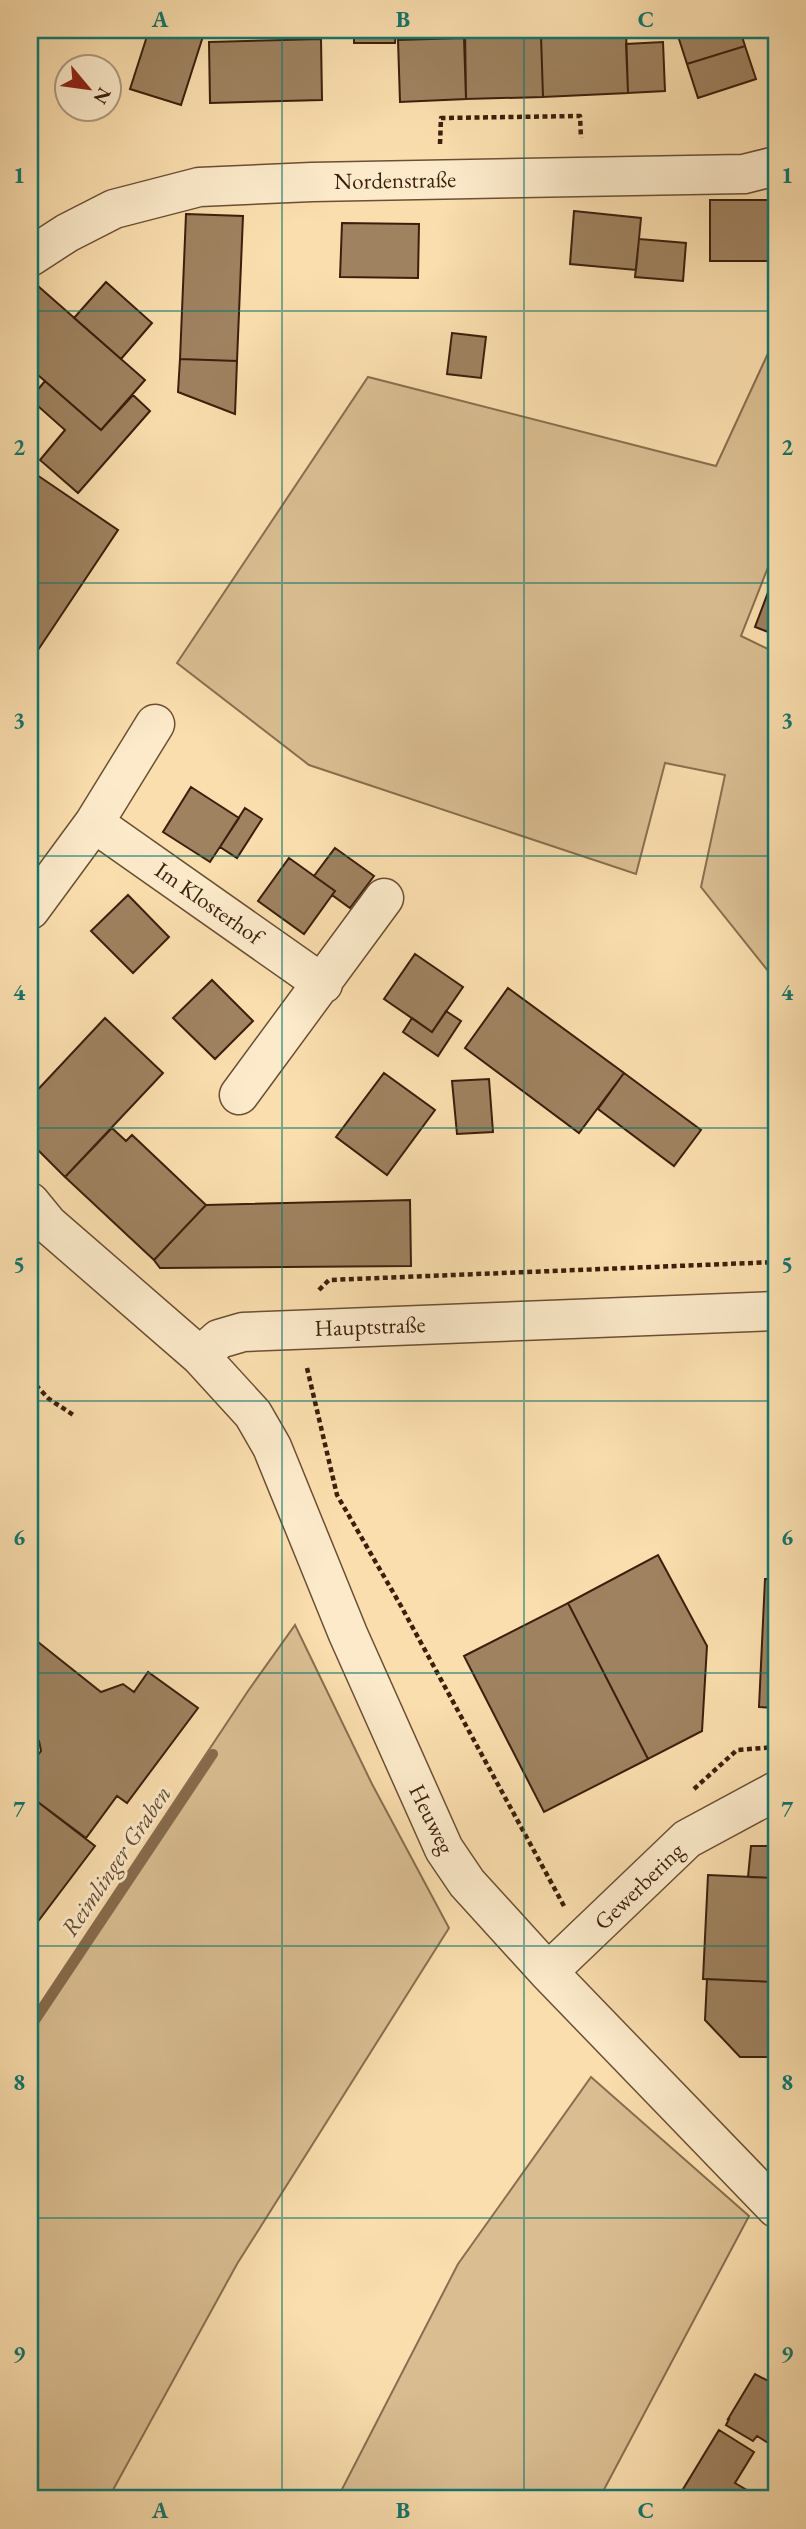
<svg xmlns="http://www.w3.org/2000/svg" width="806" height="2529" font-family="'EB Garamond',serif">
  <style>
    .green { fill: #dabe92; stroke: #8a6e4f; stroke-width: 2 }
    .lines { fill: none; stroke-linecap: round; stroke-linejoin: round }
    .stream { stroke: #876b4c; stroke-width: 10 }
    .building { fill: #9f8260; stroke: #3b1f0c; stroke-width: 2 }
    .minor-casing { stroke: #6b4f34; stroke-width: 41 }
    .path { stroke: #3b1f0c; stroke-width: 4.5; stroke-dasharray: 5 3.5; stroke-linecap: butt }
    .minor { stroke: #fceaca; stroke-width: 38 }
    .grid { fill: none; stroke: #0f766e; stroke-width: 2; stroke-opacity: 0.55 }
    .labels { text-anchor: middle; stroke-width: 6; stroke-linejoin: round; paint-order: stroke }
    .street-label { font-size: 23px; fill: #3b1f0c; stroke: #fceaca }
    .water-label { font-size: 24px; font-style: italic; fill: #674b31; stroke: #fceaca }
    .neatline { fill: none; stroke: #0f766e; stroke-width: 2.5 }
    .grid-label { font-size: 23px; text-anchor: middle; font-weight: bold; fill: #0f766e }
  </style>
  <rect width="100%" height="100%" fill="#fbdeae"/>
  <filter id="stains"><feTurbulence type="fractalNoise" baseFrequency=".00286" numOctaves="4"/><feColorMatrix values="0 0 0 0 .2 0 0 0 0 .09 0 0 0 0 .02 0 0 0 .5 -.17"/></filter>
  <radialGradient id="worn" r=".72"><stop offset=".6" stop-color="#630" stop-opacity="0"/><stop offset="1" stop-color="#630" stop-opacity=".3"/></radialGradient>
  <path class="green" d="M776 336V547L741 636 776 653V981L701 887 725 775 665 763 636 874 309 765 177 663 368 377 716 466Z
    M295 1625 372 1784 449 1928 237 2264 108 2499H30V2019L248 1691Z
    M591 2077 749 2216 599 2499H337L458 2264Z"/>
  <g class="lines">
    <path class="stream" d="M30 2028 213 1754"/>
  </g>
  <path class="building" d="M149 30H205L181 105 130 89Z
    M354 30H396L395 43H354Z
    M465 30H518L519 37 541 36 543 97 466 99Z
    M566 30H626L628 93 543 97 541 36 566 35Z
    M676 30H697L678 36Z
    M697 30H740L745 46 687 64 678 36Z
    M464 38 466 99 400 102 398 40Z
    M321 39 322 100 210 103 209 42Z
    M663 42 665 91 628 93 626 44Z
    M745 46 756 79 698 98 687 64Z
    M710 200H769V261H710Z
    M574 211 641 218 636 270 570 264Z
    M186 214 243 216 237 361 180 359Z
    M342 223 419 224 418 278 340 277Z
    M639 239 686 243 683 281 635 277Z
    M30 279 145 380 101 430 30 368Z
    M106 282 152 323 121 359 74 318Z
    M452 333 486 337 481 378 447 374Z
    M180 359 237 361 235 414 178 392Z
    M45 381 101 430 133 395 150 411 78 493 40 460 65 430 30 399Z
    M37 475 118 530 30 662V486Z
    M776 571V635L755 627Z
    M191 787 239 818 210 862 163 832Z
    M245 808 262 819 237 858 220 847Z
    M335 848 374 876 350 908 332 895 335 891 314 876Z
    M289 858 335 891 304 934 258 901Z
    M128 895 169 937 133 973 91 931Z
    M415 954 463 987 432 1032 384 999Z
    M212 980 253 1021 215 1059 173 1018Z
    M508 988 624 1073 579 1133 465 1048Z
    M446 1011 461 1021 438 1056 403 1032 412 1018 432 1032Z
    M105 1018 163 1073 65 1177 30 1142V1098Z
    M384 1073 435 1110 387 1175 336 1137Z
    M624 1073 701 1130 674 1166 598 1109Z
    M489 1079 493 1132 457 1134 452 1081Z
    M112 1128 126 1141 132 1135 206 1205 154 1260 65 1177Z
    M410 1200 411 1266 160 1268 154 1260 206 1205Z
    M658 1555 707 1646 702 1731 648 1759 568 1603Z
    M765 1579H776V1708L759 1707Z
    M568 1603 648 1759 544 1812 464 1656Z
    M33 1638 101 1692 123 1684 134 1692 148 1672 198 1708 127 1803 117 1796 86 1838 30 1796V1765L41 1751 39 1741 30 1733V1642Z
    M30 1796 95 1846 30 1932Z
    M751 1846H776V1878L748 1877Z
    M708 1875 776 1878V1982L703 1979Z
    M707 1979 776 1982V2057H740L705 2020Z
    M776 2371V2448L757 2436 753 2441 726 2425 729 2419H728L755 2374 770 2382Z
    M719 2430 754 2452 735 2483 762 2499H677Z"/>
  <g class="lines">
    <g class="minor-casing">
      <path id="minor" d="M30 257 67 233 114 209 199 187 312 182 744 174 776 166
        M94 823 155 724
        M30 910 94 823 323 984
        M239 1095 384 898
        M30 1202 48 1224 200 1356 253 1414 272 1447 348 1634 444 1849 467 1883 548 1972 776 2208
        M200 1356 219 1339 243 1332 776 1311
        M548 1972 687 1839 776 1791"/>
    </g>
    <path class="path" d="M440 144 441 118 580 116 581 138
      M319 1290 329 1280 776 1262
      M307 1368 337 1495 401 1606 564 1906
      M30 1379 49 1399 75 1416
      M694 1789 737 1750 776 1747"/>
    <use href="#minor" class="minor"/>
  </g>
  <path class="grid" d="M282 30V2499M524 30V2499M30 311H776M30 583H776M30 856H776M30 1128H776M30 1401H776M30 1673H776M30 1946H776M30 2218H776"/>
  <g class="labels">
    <g class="street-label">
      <text transform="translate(395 180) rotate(-1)" y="8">Nordenstraße</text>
      <text transform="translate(209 903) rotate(35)" y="8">Im Klosterhof</text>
      <text transform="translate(370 1326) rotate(-2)" y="8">Hauptstraße</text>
      <text transform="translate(432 1819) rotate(64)" y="8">Heuweg</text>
      <text transform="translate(639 1886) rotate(-44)" y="8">Gewerbering</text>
    </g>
    <g class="water-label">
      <text transform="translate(116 1861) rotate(-56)" y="8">Reimlinger Graben</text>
    </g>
  </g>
  <rect width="806" height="2529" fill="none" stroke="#fbdeae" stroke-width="77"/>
  <g transform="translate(88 88) rotate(119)"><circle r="33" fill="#fceaca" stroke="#af997e" stroke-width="2"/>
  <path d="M0-5L12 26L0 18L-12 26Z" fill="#8f2418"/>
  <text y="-10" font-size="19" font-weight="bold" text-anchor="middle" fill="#3b1f0c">N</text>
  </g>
  <rect x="38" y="38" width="730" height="2452" class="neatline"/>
  <g class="grid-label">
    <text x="160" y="27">A</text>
    <text x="403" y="27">B</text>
    <text x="646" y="27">C</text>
    <text x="19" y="183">1</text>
    <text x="787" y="183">1</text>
    <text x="19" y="455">2</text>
    <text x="787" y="455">2</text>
    <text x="19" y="728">3</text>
    <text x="787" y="728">3</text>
    <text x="19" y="1000">4</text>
    <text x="787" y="1000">4</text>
    <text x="19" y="1272">5</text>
    <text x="787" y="1272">5</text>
    <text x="19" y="1545">6</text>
    <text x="787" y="1545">6</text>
    <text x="19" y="1817">7</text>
    <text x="787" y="1817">7</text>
    <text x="19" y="2090">8</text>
    <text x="787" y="2090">8</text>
    <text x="19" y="2362">9</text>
    <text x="787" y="2362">9</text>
    <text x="160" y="2518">A</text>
    <text x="403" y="2518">B</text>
    <text x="646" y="2518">C</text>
  </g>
  <rect width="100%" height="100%" filter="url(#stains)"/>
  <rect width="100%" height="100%" fill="url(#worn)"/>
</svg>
